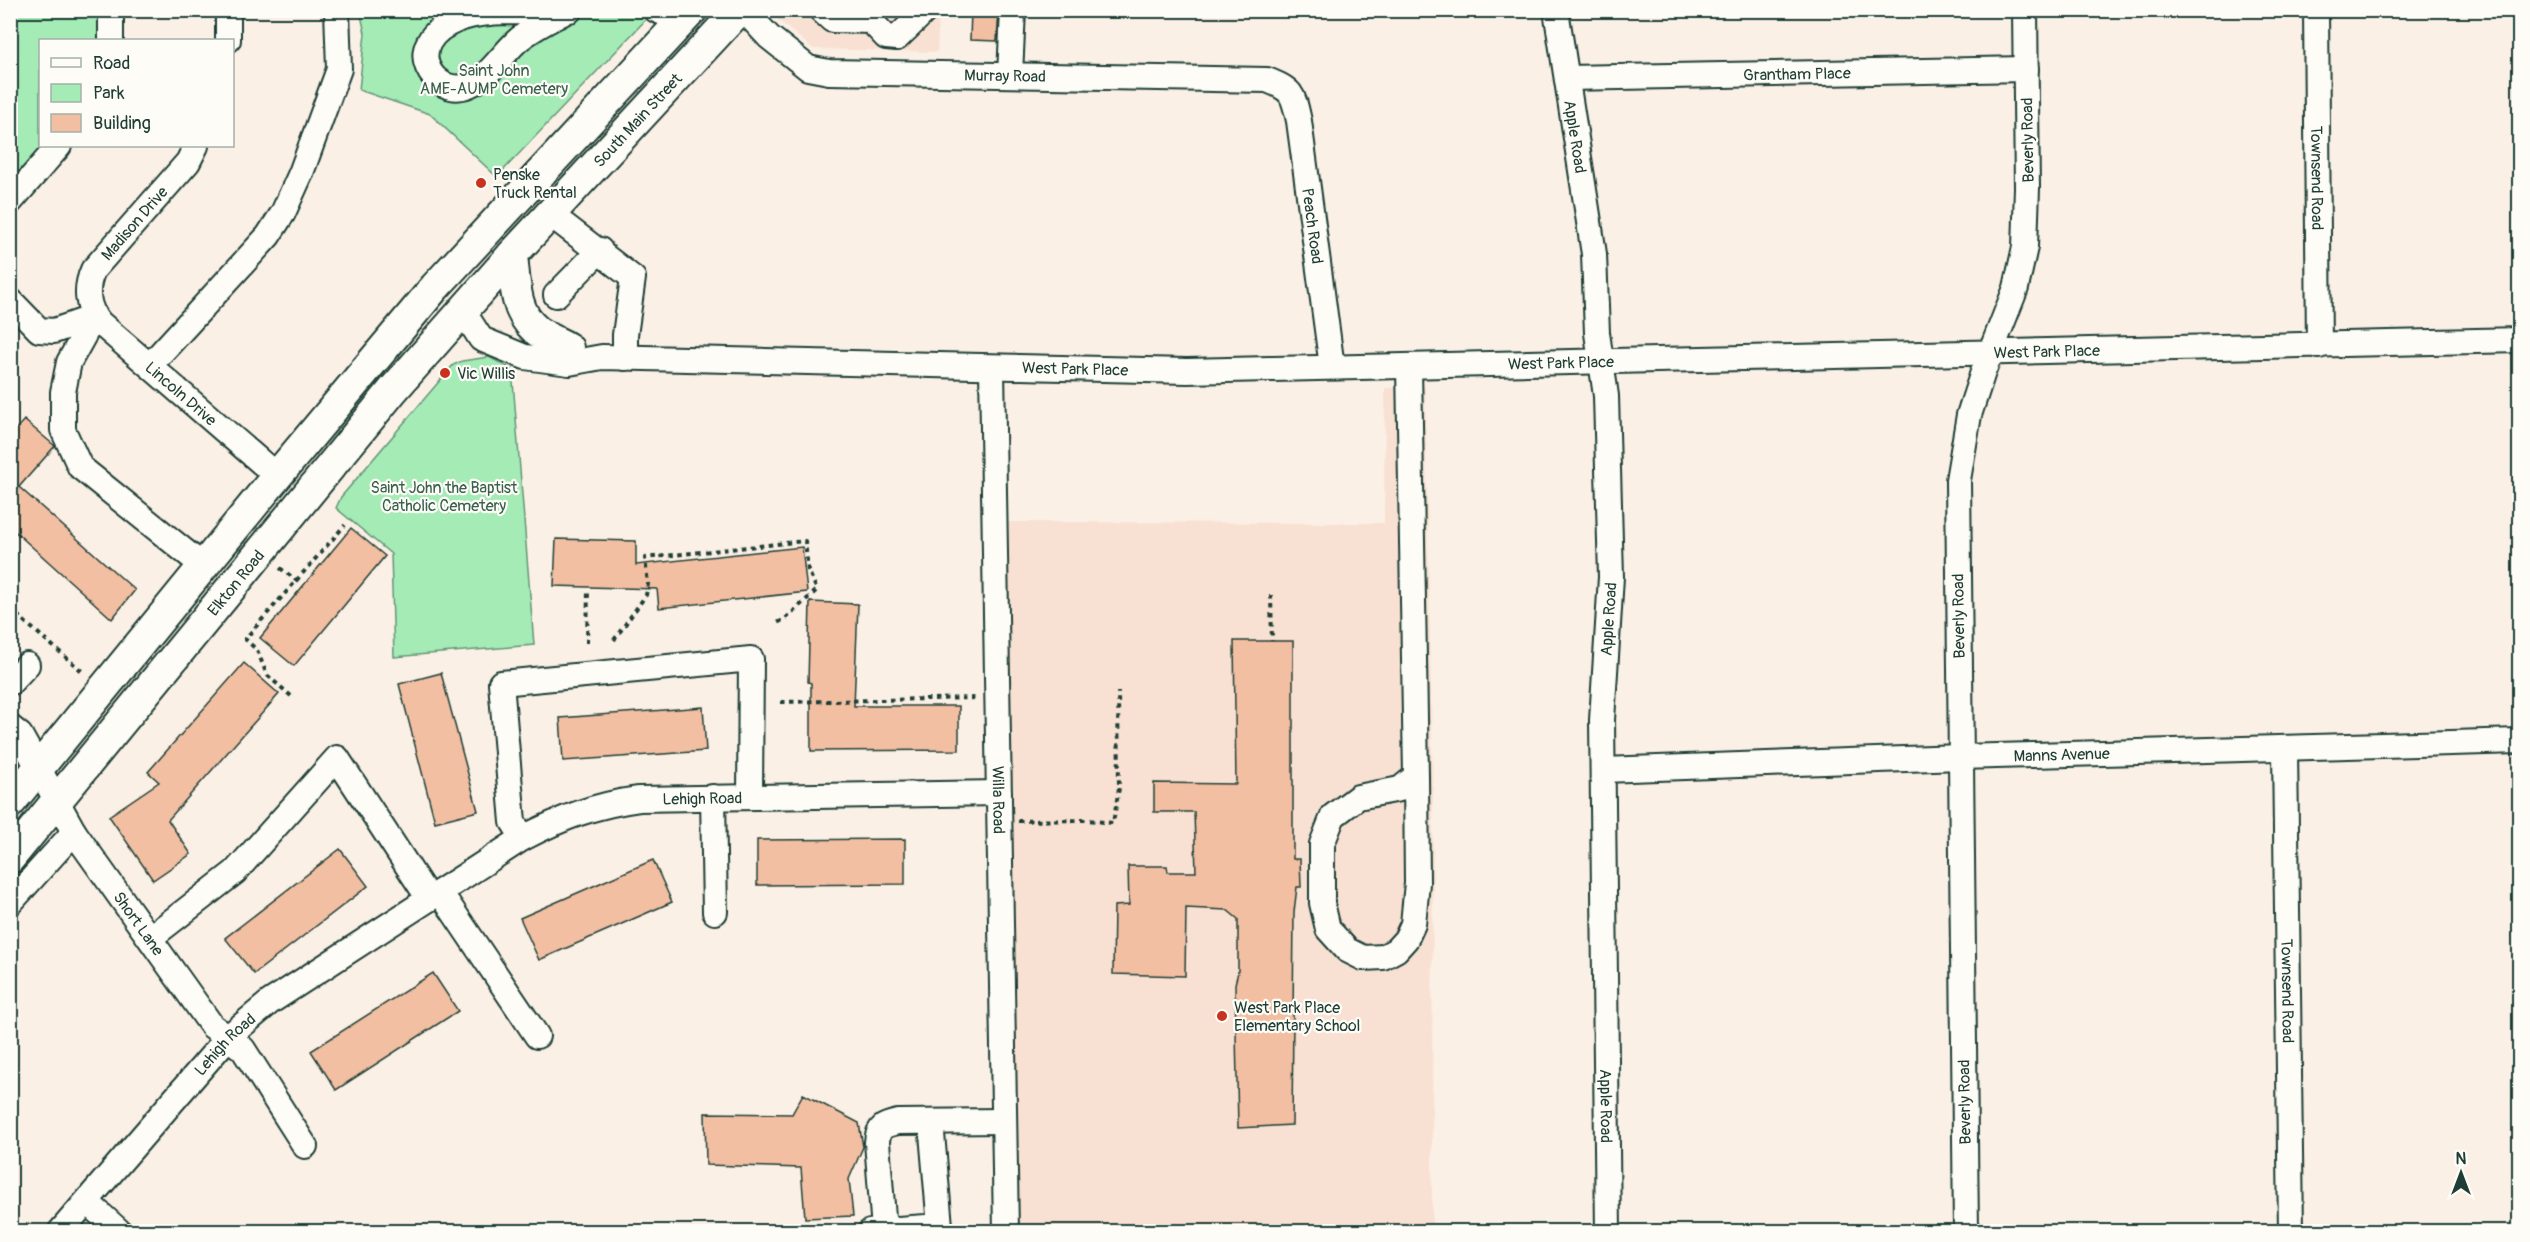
<svg xmlns="http://www.w3.org/2000/svg" width="2530" height="1242" font-family="Pangolin,sans-serif">
  <style>
    .built { fill: #f8e1d2 }
    .green { fill: #a5ebb6; stroke: #629475; stroke-width: 1.5 }
    .building { fill: #f2bfa2; stroke: #1f3d34; stroke-width: 1.5 }
    .lines { fill: none; stroke-linecap: round; stroke-linejoin: round }
    .minor-casing { stroke: #1f3d34; stroke-width: 28 }
    .major-casing { stroke: #1f3d34; stroke-width: 34 }
    .path { stroke: #1f3d34; stroke-width: 4; stroke-dasharray: 4.5 4.5; stroke-linecap: butt }
    .minor { stroke: #fdfcf7; stroke-width: 24 }
    .major { stroke: #fdfcf7; stroke-width: 30 }
    .poi-dot { fill: #c8321e; stroke: #fdfcf7; stroke-width: 2 }
    .labels { text-anchor: middle; stroke-width: 4.5; stroke-linejoin: round; paint-order: stroke }
    .park-label { font-size: 16px; fill: #3a604e; stroke: #fdfcf7 }
    .street-label { font-size: 16px; fill: #1f3d34; stroke: #fdfcf7 }
    .poi-label { font-size: 16px; fill: #1f3d34; stroke: #fdfcf7; text-anchor: start }
  </style>
  <rect width="100%" height="100%" fill="#fbf0e6"/>
  <filter id="ink" filterUnits="userSpaceOnUse"><feTurbulence type="fractalNoise" baseFrequency=".0167" numOctaves="2"/><feDisplacementMap in="SourceGraphic" scale="12" xChannelSelector="R" yChannelSelector="G"/><feConvolveMatrix kernelMatrix="1 2 1 2 8 2 1 2 1" color-interpolation-filters="sRGB"/></filter>
  <g filter="url(#ink)">
    <path class="built" d="M778 11H939L937 52 813 49 778 20Z
      M1425 387 1433 800 1432 1231H1013L1006 522 1384 523 1385 388Z"/>
    <path class="green" d="M11 11H103L104 40H40V146H53L11 194Z
      M360 11H654L497 177 430 114 359 90 365 33Z
      M489 357 512 369 534 645 394 657 391 554 336 508 341 497 453 365 462 361Z"/>
    <path class="building" d="M971 10H999L997 41 970 40Z
      M24 420 55 446 19 487 135 590 112 619 10 527V436Z
      M351 528 385 556 294 666 260 638Z
      M556 539 636 541V565L802 547 807 592 659 608 657 589 554 586Z
      M810 602 858 604 854 706H959V750L811 751V683L808 682Z
      M1234 641H1293V859H1300L1301 887H1297L1294 912 1292 1125 1238 1128 1235 984 1238 972V919L1227 910 1186 908 1185 976 1113 974 1114 906 1129 905 1128 866H1167L1168 872H1196L1194 812H1154V783L1236 784Z
      M244 663 279 694 168 820 191 854 153 880 109 816 159 782 148 772Z
      M441 673 478 811 435 822 399 684Z
      M703 707 706 751 563 761 560 718Z
      M905 839V884L757 885V840Z
      M340 849 368 886 254 974 225 938Z
      M653 860 672 902 539 960 520 918Z
      M433 973 458 1011 336 1090 311 1051Z
      M803 1094 859 1123 863 1147 849 1179 853 1216 805 1218 801 1168 706 1165 705 1113 792 1114Z"/>
    <g class="lines">
      <g class="minor-casing">
        <g id="minor">
          <path d="M111 10V40"/>
          <path d="M656 10 682 21"/>
          <path id="s1" d="M744 10 769 37 808 68 829 72 1267 80C1293 90 1293 94 1299 121L1332 367"/>
          <path d="M821 10 832 20 871 21 886 37 897 38 926 10"/>
          <path id="s2" d="M1556 10 1594 254 1597 333 1606 396 1611 577 1602 720 1608 1232"/>
          <path id="s3" d="M2316 10 2319 346"/>
          <path d="M566 11C550 20 530 29 516 42 500 57 490 76 469 85 435 100 397 44 457 20 487 7 537 15 570 10"/>
          <path d="M228 40V10"/>
          <path d="M1010 75 1013 10"/>
          <path id="s4" d="M1567 78 2026 69"/>
          <path id="s5" d="M196 146 188 162 93 270C85 288 86 308 100 323L277 476"/>
          <path d="M10 202 59 146"/>
          <path d="M550 214 633 278 625 335V358"/>
          <path d="M556 295 600 250"/>
          <path d="M10 300 39 330 54 331 94 317"/>
          <path id="s6" d="M463 311 481 339 525 357 569 363 602 357 1187 371 2520 340"/>
          <path d="M94 317 69 362 63 392V430L80 467 203 566"/>
          <path d="M150 365 268 236 283 213 301 173 339 69 337 10"/>
          <path d="M1409 366 1416 776 1417 883 1413 924 1406 939 1396 950 1383 957 1363 958 1347 950 1328 929 1322 903V844L1333 816 1358 797 1400 789 1416 776"/>
          <path id="s7" d="M992 368 1006 1232"/>
          <path d="M10 683 27 665"/>
          <path id="s8" d="M10 727 20 735 74 832 212 1026 243 1049 305 1146"/>
          <path id="s9" d="M2285 749 2291 1232"/>
          <path id="s10" d="M1603 770 1960 757 2520 741"/>
          <path d="M713 797 715 912"/>
          <path d="M523 838 513 822 501 683 751 659 750 796"/>
          <path d="M440 892 537 1036"/>
          <path d="M10 903 74 832"/>
          <path d="M150 938 235 872 337 758 429 899"/>
          <path d="M87 1202 120 1232"/>
          <path d="M884 1230 940 1226 931 1122"/>
          <path id="s11" d="M60 1232 228 1037 270 1002 523 838C562 818 594 805 639 799L999 793"/>
          <path d="M870 1232 884 1230 877 1142C878 1127 884 1125 898 1122L1004 1121"/>
          <path d="M1966 1232 1958 480 1969 415 1983 372 2016 288 2025 247 2027 188 2025 10"/>
        </g>
      </g>
      <g class="major-casing">
        <g id="major">
          <path d="M512 255C515 280 514 311 535 329 544 337 558 342 568 348"/>
          <path d="M10 803 277 476 435 287 692 10"/>
          <path id="s12" d="M10 858 393 390 512 255 739 10"/>
        </g>
      </g>
      <path class="path" d="M280 568 301 584
        M1271 595 1272 641
        M10 609 83 672
        M614 640 646 595 648 584 645 558 805 541 808 570 817 590 785 619 777 623
        M587 643 588 589
        M291 696 267 675 257 650 245 639 345 525
        M781 702 978 698
        M1018 821 1087 820 1113 823 1119 788 1118 692"/>
      <use href="#minor" class="minor"/>
      <use href="#major" class="major"/>
    </g>
  </g>
  <g class="poi-dot">
    <circle cx="481" cy="183" r="6"/>
    <circle cx="445" cy="373" r="6"/>
    <circle cx="1222" cy="1016" r="6"/>
  </g>
  <g class="labels">
    <g class="park-label">
      <text x="494" y="76">Saint John<tspan x="494" dy="18">AME-AUMP Cemetery</tspan></text>
      <text x="444" y="493">Saint John the Baptist<tspan x="444" dy="18">Catholic Cemetery</tspan></text>
    </g>
    <g class="street-label">
      <text dy="6" stroke="none"><textPath href="#s4" startOffset="230">Grantham Place</textPath></text>
      <text dy="6" stroke="none"><textPath href="#s1" startOffset="284">Murray Road</textPath></text>
      <text dy="6" stroke="none"><textPath href="#s12" startOffset="969">South Main Street</textPath></text>
      <text dy="6" stroke="none"><textPath href="#s2" startOffset="128">Apple Road</textPath></text>
      <text transform="translate(2027 140) rotate(-91)" y="6">Beverly Road</text>
      <text dy="6" stroke="none"><textPath href="#s3" startOffset="168">Townsend Road</textPath></text>
      <text transform="translate(134 223) rotate(-49)" y="6">Madison Drive</text>
      <text dy="6" stroke="none"><textPath href="#s1" startOffset="708">Peach Road</textPath></text>
      <text dy="6" stroke="none"><textPath href="#s6" startOffset="1604">West Park Place</textPath></text>
      <text dy="6" stroke="none"><textPath href="#s6" startOffset="1118">West Park Place</textPath></text>
      <text dy="6" stroke="none"><textPath href="#s6" startOffset="632">West Park Place</textPath></text>
      <text dy="6" stroke="none"><textPath href="#s5" startOffset="326">Lincoln Drive</textPath></text>
      <text dy="6" stroke="none"><textPath href="#s12" startOffset="356">Elkton Road</textPath></text>
      <text transform="translate(1958 616) rotate(-91)" y="6">Beverly Road</text>
      <text transform="translate(1608 619) rotate(-86)" y="6">Apple Road</text>
      <text dy="6" stroke="none"><textPath href="#s10" startOffset="459">Manns Avenue</textPath></text>
      <text dy="6" stroke="none"><textPath href="#s11" startOffset="800">Lehigh Road</textPath></text>
      <text dy="6" stroke="none"><textPath href="#s7" startOffset="432">Willa Road</textPath></text>
      <text dy="6" stroke="none"><textPath href="#s8" startOffset="236">Short Lane</textPath></text>
      <text dy="6" stroke="none"><textPath href="#s9" startOffset="242">Townsend Road</textPath></text>
      <text dy="6" stroke="none"><textPath href="#s11" startOffset="250">Lehigh Road</textPath></text>
      <text transform="translate(1964 1102) rotate(-91)" y="6">Beverly Road</text>
      <text dy="6" stroke="none"><textPath href="#s2" startOffset="1100">Apple Road</textPath></text>
    </g>
    <g class="poi-label">
      <text x="493" y="180">Penske<tspan x="493" dy="18">Truck Rental</tspan></text>
      <text x="457" y="379">Vic Willis</text>
      <text x="1234" y="1013">West Park Place<tspan x="1234" dy="18">Elementary School</tspan></text>
    </g>
  </g>
  <rect width="2530" height="1242" fill="none" stroke="#fdfcf7" stroke-width="36"/>
  <rect x="18" y="18" width="2494" height="1206" fill="none" stroke="#1f3d34" stroke-width="2" filter="url(#ink)"/>
  <rect x="39" y="39" width="195" height="108" fill="#fdfcf7" stroke="#a4b0a9" stroke-width="1.5"/>
  <rect x="51" y="58" width="30" height="9" fill="#fdfcf7" stroke="#a4b0a9" stroke-width="1.5"/>
  <text x="93" y="69" font-size="18" fill="#1f3d34">Road</text>
  <rect x="51" y="84" width="30" height="18" fill="#a5ebb6" stroke="#a4b0a9" stroke-width="1.5"/>
  <text x="93" y="99" font-size="18" fill="#1f3d34">Park</text>
  <rect x="51" y="114" width="30" height="18" fill="#f2bfa2" stroke="#a4b0a9" stroke-width="1.5"/>
  <text x="93" y="129" font-size="18" fill="#1f3d34">Building</text>
  <g transform="translate(2461 1173)" stroke="#fdfcf7" stroke-width="4.5" paint-order="stroke">
  <path d="M0-4.5L10 22L0 15L-10 22Z" fill="#1f3d34"/>
  <text y="-9" font-size="16" font-weight="bold" text-anchor="middle" fill="#1f3d34">N</text>
  </g>
</svg>
